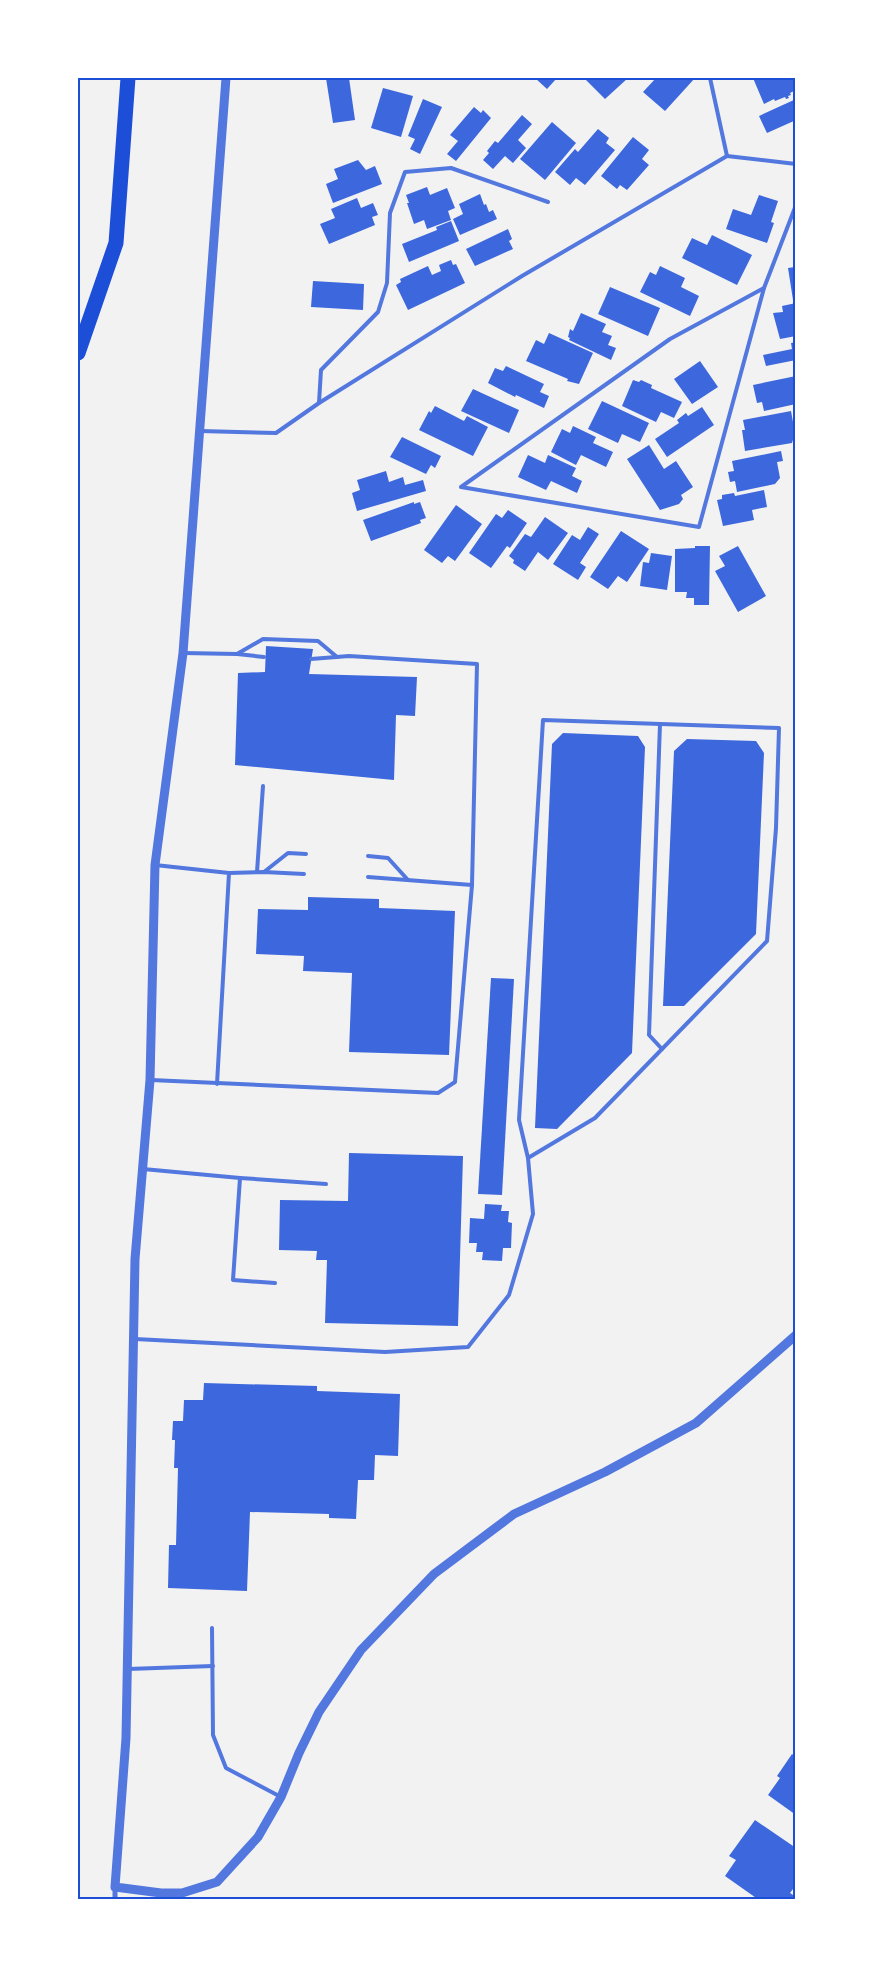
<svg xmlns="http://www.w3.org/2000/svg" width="873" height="1977" viewBox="0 0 873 1977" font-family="'Titillium Web',sans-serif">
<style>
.building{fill:#3d67dc}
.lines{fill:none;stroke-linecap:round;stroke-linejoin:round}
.service{stroke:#5277de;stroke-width:4}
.minor{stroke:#5277de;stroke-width:5}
.tertiary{stroke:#5277de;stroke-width:9}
.motorway{stroke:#1d4ed8;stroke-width:15}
.neatline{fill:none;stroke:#1d4ed8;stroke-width:2}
</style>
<rect width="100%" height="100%" fill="#f2f2f2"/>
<g class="building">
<path d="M326 78H349L355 120 333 123Z"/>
<path d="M535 78H557L547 89Z"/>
<path d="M589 78H628L605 99 586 80Z"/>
<path d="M656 78H695L665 111 643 92Z"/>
<path d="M753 78H796V90L790 93 791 95 788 96 789 98 786 99 785 97 775 101 774 99 764 104Z"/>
<path d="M383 88 413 96 401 137 371 128Z"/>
<path d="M423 99 442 107 420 154 410 149 415 139 408 136Z"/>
<path d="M796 99V120L767 133 759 116Z"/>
<path d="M474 107 481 113 483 110 491 118 456 161 447 154 458 141 450 135Z"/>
<path d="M522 115 532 124 518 140 526 148 513 163 505 156 493 169 483 160 489 153 487 151 495 141 498 143Z"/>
<path d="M552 122 576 143 545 180 520 159Z"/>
<path d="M598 129 609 138 606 143 615 150 585 185 576 178 570 185 555 172 575 149 578 152Z"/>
<path d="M633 137 649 150 642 159 649 165 627 190 620 185 617 189 601 176Z"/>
<path d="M358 160 366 170 375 166 382 184 333 203 326 184 338 179 334 169Z"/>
<path d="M427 187 430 195 447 188 455 208 448 211 451 220 427 229 424 220 414 224 407 203H409L406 195Z"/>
<path d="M480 194 484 205 486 204 489 212 493 210 497 219 460 235 453 219 463 214 459 204Z"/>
<path d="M759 195 778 201 771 222 774 223 767 243 726 229 733 209 751 215Z"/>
<path d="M357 198 361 208 373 203 378 215 372 217 375 225 329 244 320 224 335 218 331 209Z"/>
<path d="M451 221 459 241 409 262 402 244 437 230 436 227Z"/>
<path d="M508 229 512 239 509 241 513 249 475 266 466 249Z"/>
<path d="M712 235 752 255 737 285 682 258 692 238 707 245Z"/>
<path d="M451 260 453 265 456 264 465 283 408 310 396 285 401 282 400 279 428 266 432 275 441 271 439 265Z"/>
<path d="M660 266 685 278 681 287 699 296 690 316 640 292 650 272 656 275Z"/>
<path d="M795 267 796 300H793L788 268Z"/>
<path d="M313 281 364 284 363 310 311 307Z"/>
<path d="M610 287 660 308 648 336 598 314Z"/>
<path d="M796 303V336L780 339 773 313 783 312 782 306Z"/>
<path d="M581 313 606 324 602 332 612 336 608 345 616 348 611 360 569 340 570 338 568 337 570 329 573 331Z"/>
<path d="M549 333 593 353 579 384 567 381 568 379 526 361 536 340 544 344Z"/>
<path d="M796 342V360L766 366 763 355 792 349 791 343Z"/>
<path d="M700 361 718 387 692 404 674 379Z"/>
<path d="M506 366 544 384 540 392 549 396 544 408 516 395 515 397 488 383 495 368 503 371Z"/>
<path d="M796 376V404L764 411 762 402 757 403 753 385Z"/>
<path d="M633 380 639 382 641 380 652 385 651 388 682 402 674 418 661 412 656 422 622 406Z"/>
<path d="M473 389 519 410 509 433 461 411Z"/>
<path d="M602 401 649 423 640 442 622 434 618 443 588 429Z"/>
<path d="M435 406 464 421 467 416 488 427 473 456 419 430 429 411 431 413Z"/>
<path d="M702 407 714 425 667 457 655 439 679 423 677 420 686 413 688 416Z"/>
<path d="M791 411 795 433 792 443 745 451 742 430H745L743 420Z"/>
<path d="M573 426 596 437 593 443 613 452 606 467 581 455 576 465 551 452 562 429 570 433Z"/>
<path d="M402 437 441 456 435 468 431 465 426 474 390 457Z"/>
<path d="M649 445 664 469 676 461 693 487 681 495 683 499 679 504 660 510 627 459Z"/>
<path d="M781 451 783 461 777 462 780 478 775 484 737 492 735 481 730 482 728 472 734 471 732 461Z"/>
<path d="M528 455 545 463 548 455 576 468 572 476 582 481 577 493 551 481 546 490 518 477Z"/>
<path d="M386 471 389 482 403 477 405 485 423 480 426 491 357 511 352 493 360 490 357 480Z"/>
<path d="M764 490 767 507 752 510 754 520 723 526 717 500 722 499V495L734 493 735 496Z"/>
<path d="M414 502V504L420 502 426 518 420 520 421 523 371 541 363 520Z"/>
<path d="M456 505 482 524 455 561 448 556 442 563 424 550Z"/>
<path d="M508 510 527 523 510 548 507 546 491 568 469 553 496 514 502 518Z"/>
<path d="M545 517 568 533 548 560 538 552 525 571 513 563 514 560 509 556 525 534 531 537Z"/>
<path d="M588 527 599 534 580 563 586 567 578 580 553 564 572 535 580 540Z"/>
<path d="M621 531 649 549 627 582 618 576 608 589 590 577Z"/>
<path d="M695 546H710L709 605H694V598H686L687 592H675V549L695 548Z"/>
<path d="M738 546 766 596 738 612 715 571 725 566 719 556Z"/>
<path d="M651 553 672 556 667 590 640 586 643 562 649 563Z"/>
<path d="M266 646 313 649 309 674 417 677 415 716 396 715 394 780 235 765 238 673 265 672Z"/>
<path d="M563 733 638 736 645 747 632 1053 557 1129 535 1128 552 744Z"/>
<path d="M687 739 756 741 764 753 756 934 684 1006H663L674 751Z"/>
<path d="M308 897 379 899V908L455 911 449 1055 349 1052 352 973 303 971 304 956 256 954 258 909 308 910Z"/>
<path d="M491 978 514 979 502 1195 478 1194Z"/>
<path d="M349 1153 463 1156 458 1326 325 1323 327 1260H316L317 1251 279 1250 280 1200 348 1201Z"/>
<path d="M485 1204 502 1205 501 1211H509L508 1222 512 1223 511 1248H503L502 1261 482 1260 483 1252H476L477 1243H469L470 1218 484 1219Z"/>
<path d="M204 1383 317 1386V1391L400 1394 398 1456 375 1455 374 1480H358L356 1519 329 1518V1514L250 1512 247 1591 168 1588 169 1545H176L178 1468H174L175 1440H172L173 1421H183L184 1400H203Z"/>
<path d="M792 1754 796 1757V1815L768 1795 780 1778 777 1776Z"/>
<path d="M755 1820 796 1848V1885L790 1893 796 1897V1900H759L725 1876 736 1860 729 1856Z"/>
</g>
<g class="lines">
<g class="service">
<path d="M727 156 796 164"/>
<path d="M764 288 699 527 461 487 670 339Z"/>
<path d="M764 288 796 205"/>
<path d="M319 403 321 370 378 312 387 283 390 213 405 172 451 168 548 202"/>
<path d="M200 431 276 433 319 403 522 276 727 156 710 78"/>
<path d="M183 653 237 654 264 657"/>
<path d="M237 654 263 639 318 641 337 657"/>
<path d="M660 724 649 1035 662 1049"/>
<path d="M368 856 388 858 408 880"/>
<path d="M155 865 229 873 217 1084"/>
<path d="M257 872 263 786"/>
<path d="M264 872 288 853 306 854"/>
<path d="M229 873 264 872 304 874"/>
<path d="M368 877 472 885"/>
<path d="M151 1080 438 1093 455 1082 472 885 477 664 349 656 311 659"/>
<path d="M143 1169 240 1178 233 1280 275 1283"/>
<path d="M240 1178 326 1184"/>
<path d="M135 1339 385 1352 468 1347 509 1295 533 1214 528 1158 595 1118 767 941 776 828 779 728 543 720 519 1120 528 1158"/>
<path d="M212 1628 213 1735 226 1768 281 1797"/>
<path d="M128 1669 213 1666"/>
</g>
<path class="minor" d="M115 1887V1900"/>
<path class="tertiary" d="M226 78 183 653 155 865 150 1080 135 1259 126 1738 115 1887 161 1893H182L217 1882 258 1837 281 1797 299 1753 319 1712 361 1650 434 1574 514 1514 605 1472 696 1423 796 1335"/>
<path class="motorway" d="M78 353 116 243 128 78"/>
</g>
<rect width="873" height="1977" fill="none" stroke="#ffffff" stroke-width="158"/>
<rect x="79" y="79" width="715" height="1819" class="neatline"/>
</svg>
